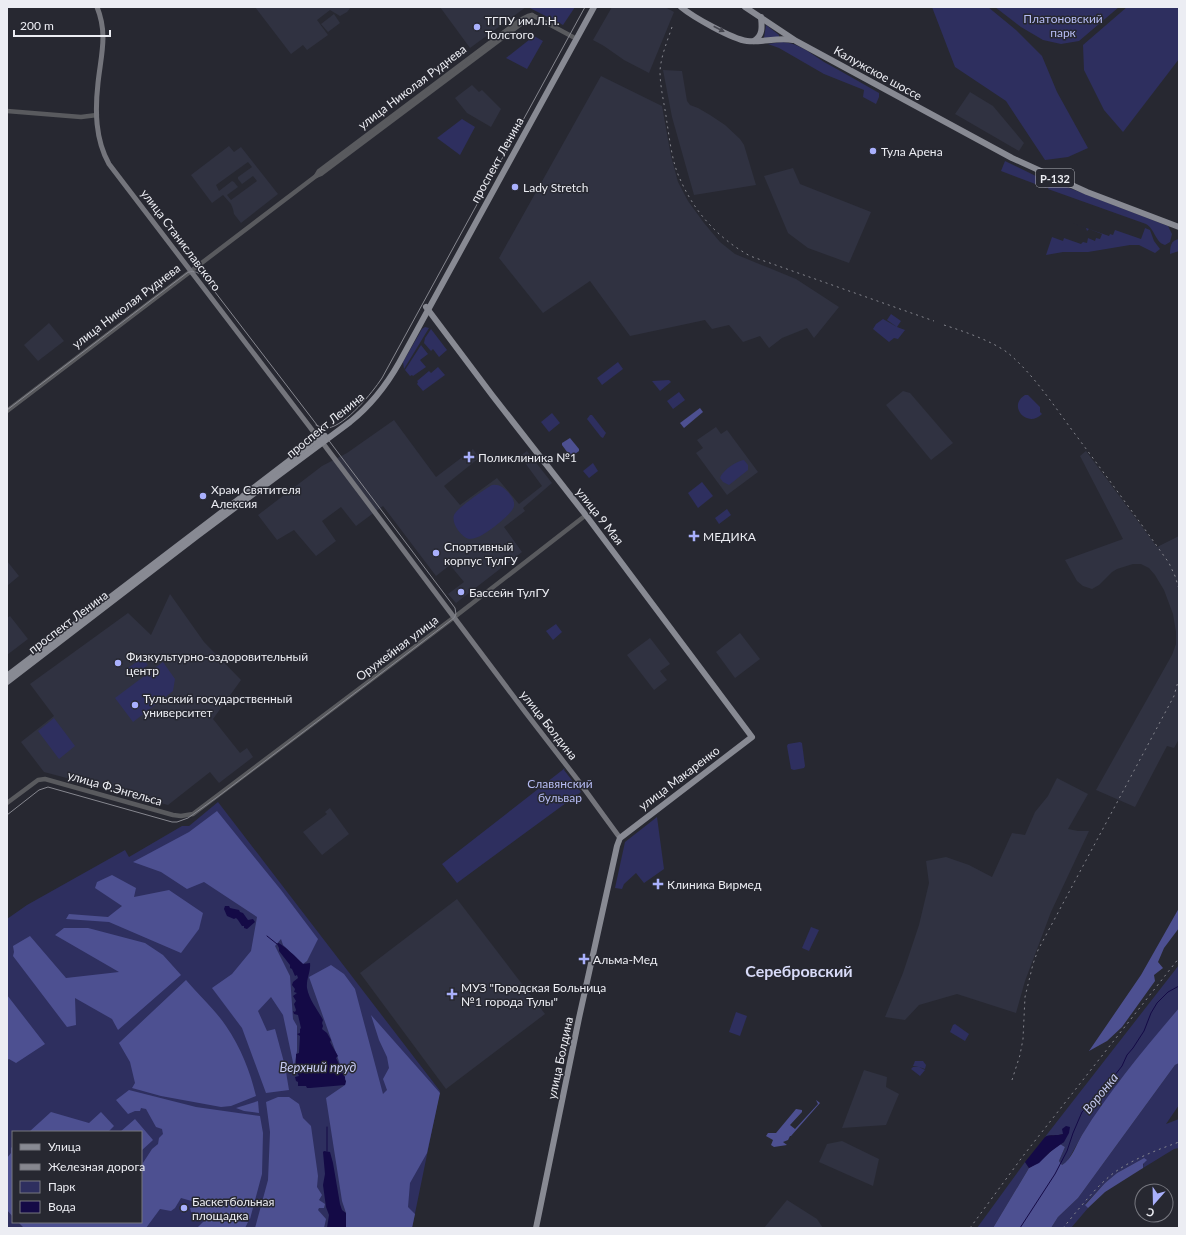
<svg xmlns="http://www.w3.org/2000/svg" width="1186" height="1235" viewBox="0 0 1186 1235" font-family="Lato,sans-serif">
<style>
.built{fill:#303241;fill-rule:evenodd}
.green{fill:#2e2f5f;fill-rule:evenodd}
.forest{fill:#4d5091}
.water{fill:#140a46}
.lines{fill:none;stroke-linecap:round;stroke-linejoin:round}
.stream{stroke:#140a46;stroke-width:1}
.tertiary{stroke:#595a5e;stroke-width:4.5}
.secondary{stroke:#74757c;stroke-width:5}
.primary{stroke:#888a93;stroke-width:6}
.tram{stroke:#86878f;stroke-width:1}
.rail{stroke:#86878f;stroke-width:1;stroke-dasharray:2 4;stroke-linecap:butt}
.oneway{fill:#44454e}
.poi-dot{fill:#a9b0fc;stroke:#272831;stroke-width:1.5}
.labels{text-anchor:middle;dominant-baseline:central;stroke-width:3;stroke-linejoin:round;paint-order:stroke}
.shield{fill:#272831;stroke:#b1b2b9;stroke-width:1}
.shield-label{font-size:11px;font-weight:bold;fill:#ecedf3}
.park-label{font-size:12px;fill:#b6bcf4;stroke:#272831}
.poi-label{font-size:12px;fill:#ecedf3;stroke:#272831;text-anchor:start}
.street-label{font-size:12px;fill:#ecedf3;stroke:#272831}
.water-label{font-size:13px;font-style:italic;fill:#c5c9f0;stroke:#272831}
.district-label{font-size:16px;font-weight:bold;fill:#d8dbf8;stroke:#272831}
</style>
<rect width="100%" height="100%" fill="#272831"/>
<g class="built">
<path d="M255 7H351L347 12 340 16 330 10 317 20 328 35 307 50 303 45 291 54Z"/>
<path d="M440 7H526L470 48Z"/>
<path d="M612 7H665L674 12 649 73 624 60 604 46 593 40Z"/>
<path d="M334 14 340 23 328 32 321 24Z"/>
<path d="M663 70 682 71 687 101 690 105 698 108 710 115 725 125 740 139 744 145 756 185 694 195 672 117Z"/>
<path d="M601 76 662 106 671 156 678 182 688 201 704 223 720 242 735 254 796 279 839 307 814 338 807 328 782 338 769 348 760 336 743 342 729 325 712 329 705 320 630 336 590 281 543 313 499 258Z"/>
<path d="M472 85 479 92 482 90 501 109 491 127 467 113 455 98Z"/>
<path d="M970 92 993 106 1024 143 1019 151 955 114Z"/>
<path d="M229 146 234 152 241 147 278 194 241 223 234 214 233 209 231 204 223 195 212 203 191 175ZM248 162 252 167 238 177V179L242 184 253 176 257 181 231 200 227 195 238 187 234 182 232 181 219 191 216 185Z"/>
<path d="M793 168 800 184 871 212 849 263 808 248 788 233 764 176Z"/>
<path d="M49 323 64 341 38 361 24 345Z"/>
<path d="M903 391 910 393 953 443 931 460 886 405Z"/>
<path d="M394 420 436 477 473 449 479 458 444 486 460 505 497 478 519 504 542 486 520 456 527 451 552 483 523 508 525 511 504 527 522 552 456 603 448 594 464 582 450 565 436 576 383 506 356 526 341 507 322 521 336 541 316 556 294 530 277 540 258 515 322 466 347 453Z"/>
<path d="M716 427 721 434 727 430 758 472 727 495 696 453 703 448 697 440Z"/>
<path d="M1086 451 1157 547 1179 536V739L1174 748 1167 746 1135 807 1096 790 1172 655 1176 644V632L1173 614 1164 590 1155 575 1149 568 1141 564H1133L1117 569 1112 572 1099 585 1092 589 1083 586 1077 581 1065 560 1123 539 1080 456Z"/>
<path d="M7 561 19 576 7 586Z"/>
<path d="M170 594 204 642 241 680 213 719 240 753 247 748 253 757 219 783 210 772 168 805 44 772 21 742 54 716 30 684 128 613 151 635Z"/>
<path d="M10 616 28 639 7 655V618Z"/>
<path d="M740 633 760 659 735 678 716 652Z"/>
<path d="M650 638 670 664 660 671 667 680 654 690 627 655Z"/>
<path d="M1057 778 1088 794 1068 829 1078 831H1089L1051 912 1025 981 1016 1013 957 994 919 1005 905 1020 885 1017 903 973 919 925 929 883 926 861 946 857 969 865 992 877 1012 833 1025 835 1035 812 1048 796Z"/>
<path d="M330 808 349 834 322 855 303 832 327 814 325 812Z"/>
<path d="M457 899 545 1014 446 1089 360 973Z"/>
<path d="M864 1070 887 1077 886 1087 899 1094 886 1125 842 1128Z"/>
<path d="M842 1141 879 1159 873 1186 819 1162 827 1144Z"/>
<path d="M787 1200 817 1219 823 1228H764Z"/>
</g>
<g class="green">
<path d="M528 7H575L563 25Z"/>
<path d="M932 7H988L1016 30 1042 56 1057 92 1088 148 1068 157 1045 160 1006 101 955 67Z"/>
<path d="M995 7H1119L1079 41 1061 44 1043 40 1021 27Z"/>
<path d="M1127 7H1179V59L1123 132 1104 110 1084 70 1083 45Z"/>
<path d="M766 25 779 35V37L764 38Z"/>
<path d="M534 36 543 41 527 69 506 58Z"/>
<path d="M782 42C799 43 810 53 824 62 843 72 861 83 879 93V97L876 104 863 97 864 90 824 74 779 48 768 44Z"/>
<path d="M462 119 475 127 460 155 437 138Z"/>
<path d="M1005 161 1046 181 1048 183 1046 188 1001 171Z"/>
<path d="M1051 181 1168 226 1172 234 1170 242 1165 245C1155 242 1155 229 1146 224L1048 189Z"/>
<path d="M1072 223 1109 236 1110 234 1113 235 1115 230 1141 239 1144 231 1127 224 1144 231 1145 228 1150 230 1154 241 1160 249 1155 253 1139 245H1130L1088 252H1063L1046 255 1052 237 1063 241 1064 238 1081 244 1083 242 1087 243 1088 238 1095 241 1096 238 1100 239 1102 234 1089 229 1087 231 1086 228Z"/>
<path d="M1179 239V251L1170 254C1170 247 1171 240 1179 239Z"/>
<path d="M891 314 901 321 897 327 905 330 898 339 894 338 889 342 873 329 876 324 883 319 897 327 887 320Z"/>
<path d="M425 327 429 328 404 369 403 362 422 329Z"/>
<path d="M431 329 447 350 439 357 433 349 431 351 424 343 425 338Z"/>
<path d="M421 345 428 354 420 360 426 367 413 376 412 375 410 376 405 370Z"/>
<path d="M618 362 623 369 602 385 597 378Z"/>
<path d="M438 367 445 375 423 391 417 384 418 382 417 381 429 371 431 373Z"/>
<path d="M669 380 671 382 660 391 652 381Z"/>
<path d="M679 392 685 400 673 409 667 401Z"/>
<path d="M1025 395H1028L1040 407V412L1042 414C1027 429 1007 406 1025 395Z"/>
<path d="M552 413 560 423 549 432 541 422Z"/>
<path d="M590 415H592L606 433 603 438 601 437 587 419Z"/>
<path d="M744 460 748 465V470L729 485 723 482 720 478C722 471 736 461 744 460Z"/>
<path d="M593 463 598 471 589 478 583 471Z"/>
<path d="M702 482 713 496 698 508 688 493Z"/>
<path d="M492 485C499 484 503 487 508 492 511 496 515 500 514 506 513 514 486 534 478 537 475 538 472 539 469 539 461 537 451 523 454 515 456 509 486 488 492 485Z"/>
<path d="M727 509 731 515 719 524 715 518Z"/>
<path d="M556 624 562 632 553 640 546 631Z"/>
<path d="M142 658 148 665 134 676 128 668Z"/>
<path d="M163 662 175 679 173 691 133 722 115 698Z"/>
<path d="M54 718 75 746 59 759 38 731Z"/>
<path d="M800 742 802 743 805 766 804 768 794 770 791 769 787 746 788 744Z"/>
<path d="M565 768 564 770 581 792 457 883 442 864Z"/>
<path d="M218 802 440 1091 412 1228H7V919L27 905 125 850 129 857 182 826H189ZM13 1132H141V1222H13Z"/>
<path d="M657 817 664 869 644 883 636 873 624 884 622 889 615 888 625 842Z"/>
<path d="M811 927 819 930 809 951 802 948Z"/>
<path d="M1179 965V1008L1118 1083 1082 1135 1067 1162 1062 1165 1059 1161 1065 1147 1060 1144 1064 1142 1063 1134C1057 1136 1050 1134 1045 1137Z"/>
<path d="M736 1012 747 1016 740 1036 729 1032Z"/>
<path d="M955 1024 969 1034 965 1041 950 1032 953 1025Z"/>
<path d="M915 1061H923L926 1065 925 1069 919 1067 925 1070 920 1076 911 1069 913 1067H919L913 1066Z"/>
<path d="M1179 1063V1105L1166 1124 1179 1119V1148L1174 1149 1143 1168 1144 1158 1117 1173 1105 1183 1085 1204 1088 1208 1071 1228H1051L1058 1217 1078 1198 1175 1065Z"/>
<path d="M1025 1162 1029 1168 993 1228H977Z"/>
</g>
<g class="forest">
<path d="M700 408 703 412 684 428 680 423Z"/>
<path d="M570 438 579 449V451L572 456H570L562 445V443Z"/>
<path d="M217 811 281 890 318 939 307 961 303 964 283 945 281 939 275 946 290 976 293 1019 297 1026V1051L294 1067 283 1015 271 997 258 1011 267 1031 275 1029 285 1066 289 1090 266 1093 242 1028 212 988 232 974 251 951 257 917 204 882 187 889 161 872 133 862 189 832Z"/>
<path d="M112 875 136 888 134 897 169 890 203 913 199 929 181 953 109 922 66 919 69 914 108 917 122 906 95 888 97 882Z"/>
<path d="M1179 908V928L1164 948 1158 962 1163 968 1154 975 1155 981 1122 1027 1107 1041 1089 1051 1141 975Z"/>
<path d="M64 928H88L145 943 163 955 181 975 118 1030 112 1019 75 998 76 1025 67 1027 13 956 14 952 13 946 30 936 66 978 119 972 55 935Z"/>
<path d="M331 965 344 974 355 989 383 1094 387 1090 383 1079 389 1068 387 1057 379 1040 371 1015 440 1093 427 1153 410 1183 408 1207 415 1214 412 1228H346V1213L342 1201 326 1098 345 1085 346 1081 309 977Z"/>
<path d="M186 980C199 995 216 1011 226 1026 241 1048 250 1071 256 1096L231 1106 221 1107 161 1096 132 1088 135 1083 130 1062 119 1043Z"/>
<path d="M7 995 45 1044 16 1063 9 1059 7 1060Z"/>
<path d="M1179 1008V1063L1175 1065 1078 1198 1058 1217 1051 1228H993L1029 1168C1041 1162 1049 1152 1060 1144L1065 1147 1059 1161 1062 1165C1072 1159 1076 1145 1082 1135 1110 1090 1145 1048 1179 1008Z"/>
<path d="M129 1090 196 1107 260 1116 263 1133 262 1174 250 1219 243 1217 214 1220 248 1222 245 1228H197L205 1220 195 1216V1212H191L190 1208 194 1207 195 1202 181 1198 175 1208 171 1211 160 1209 146 1228H24L18 1222H141V1166L152 1149 158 1144 159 1138 163 1134 162 1129 156 1127 146 1109 141 1108 140 1111H135L128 1114 116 1100Z"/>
<path d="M278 1097H289L299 1104 303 1118 311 1126 318 1176 317 1187 322 1195 319 1200 325 1204 324 1208H319L318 1210 326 1219 324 1228H255L268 1180 270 1132 266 1102Z"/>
<path d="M816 1100 820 1103 791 1136H790L788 1140 783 1142 787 1145 774 1147 771 1145 773 1140 766 1136 768 1133H776L796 1109 802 1110V1112L790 1125 795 1129 818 1104Z"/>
<path d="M258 1101 259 1113 244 1111 236 1108Z"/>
<path d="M51 1112 89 1123 101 1112 114 1126 108 1132H29Z"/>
<path d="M135 1119 153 1140 141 1151V1132H120Z"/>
<path d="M13 1146V1217L7 1210V1158L11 1153V1148Z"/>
<path d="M1144 1158 1147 1160 1143 1164V1168L1105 1192 1088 1208 1085 1205 1105 1183 1117 1173Z"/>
</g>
<g class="water">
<path d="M225 906H229L230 908 239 910 240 912 243 913 248 920 253 919 255 922 247 929 244 928V926H242L238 920 236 918 234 919 227 916 224 909Z"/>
<path d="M278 943C283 944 299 960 303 964L310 963C311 971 306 979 307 988 309 1000 318 1010 323 1020L322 1023 323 1026 322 1029 327 1033 331 1040 330 1042 338 1056 336 1058 342 1070 341 1071 345 1077V1080L346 1081 345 1085 310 1088H307L306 1086H298V1082L296 1081 295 1077 299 1076 297 1072 298 1069 296 1067V1054L299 1053 300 1036 297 1034 300 1033V1029L301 1028 298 1015 294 1014 293 1011 295 1012 296 1010 294 1004 296 1001 293 996 297 993 294 992 295 989 292 985 293 982 298 978 297 975 295 976 292 969 290 968V965L279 951V948L277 944Z"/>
<path d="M1066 1126 1070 1127 1069 1133 1064 1142 1050 1152 1039 1163 1029 1168 1025 1162 1045 1137C1050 1134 1057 1136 1063 1134L1062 1129Z"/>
<path d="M324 1151 330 1152 333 1163 340 1204 342 1210 346 1213V1228H327L329 1215 326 1207 323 1185 325 1174 323 1152Z"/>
</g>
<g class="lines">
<g class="stream">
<path d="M267 936 277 944"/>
<path d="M327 1151V1127"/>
<path d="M1020 1228 1055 1174 1067 1151 1073 1133 1082 1112 1104 1089 1122 1066 1127 1055 1133 1048 1144 1031 1151 1013 1157 1003 1168 992 1179 986"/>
</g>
<g class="tertiary">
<path d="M7 111 81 117 97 115"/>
<path d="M316 176 321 174 525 21 531 18 532 15"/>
<path d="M7 411 316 176 319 171 520 20 528 16 532 15 573 37"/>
<path d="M7 803 38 780 45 779 173 815 181 816 193 814 461 612 586 515"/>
</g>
<g class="secondary">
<path d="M97 7C108 34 101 55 98 83 95 110 95 139 109 164L319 439"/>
<path d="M322 442 526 713 577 779 620 838"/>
</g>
<g class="primary">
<path d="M681 7C693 17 732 39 747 41 762 43 777 37 793 40"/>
<path d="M745 7 796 41 1012 158 1087 192 1179 227"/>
<path d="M754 41C763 35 762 27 761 17"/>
<path d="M426 307 492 395 588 518 752 737 620 838 617 846 579 1018 536 1228"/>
<path d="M7 676 311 444 325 436"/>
<path d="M7 682 197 536 350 422C370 406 386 386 399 363L594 7"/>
</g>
<g class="tram">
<path d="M7 410 187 273C192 270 197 272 202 275L330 442 455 608 456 614 454 618 216 798 188 818 177 822H172L48 787 39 790 7 815"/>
<path d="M316 425C320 427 324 428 328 428 346 425 372 393 382 378L585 7"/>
</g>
<g class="rail">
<path d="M672 27C667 42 661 56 660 71 660 88 665 106 667 123 670 141 672 162 680 179 695 213 718 238 750 256L934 321"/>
<path d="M944 325C963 331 992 341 1008 353 1033 374 1052 403 1072 430 1105 474 1137 518 1169 563L1175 576 1179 589"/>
<path d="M1012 1080 1020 1055 1023 1039 1025 997 1033 964 1038 950 1174 696 1179 678"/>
<path d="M970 1228 1023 1156 1179 958"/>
<path d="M1063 1228C1078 1210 1097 1185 1115 1172 1135 1158 1157 1150 1179 1142"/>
</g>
</g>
<defs><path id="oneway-solid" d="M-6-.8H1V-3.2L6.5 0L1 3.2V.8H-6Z"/></defs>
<use class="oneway" href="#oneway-solid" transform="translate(719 29) rotate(27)"/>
<g class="poi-dot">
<circle cx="477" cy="27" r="4"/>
<circle cx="873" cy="151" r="4"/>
<circle cx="515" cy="187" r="4"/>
<path d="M467 451h4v4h4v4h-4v4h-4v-4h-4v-4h4z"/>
<circle cx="203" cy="496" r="4"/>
<path d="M692 530h4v4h4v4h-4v4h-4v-4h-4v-4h4z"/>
<circle cx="436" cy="553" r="4"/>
<circle cx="461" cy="592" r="4"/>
<circle cx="118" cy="663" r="4"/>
<circle cx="135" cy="705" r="4"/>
<path d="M656 878h4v4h4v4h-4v4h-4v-4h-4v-4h4z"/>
<path d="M582 953h4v4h4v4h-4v4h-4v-4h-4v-4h4z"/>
<path d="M450 988h4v4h4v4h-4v4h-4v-4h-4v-4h4z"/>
<circle cx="184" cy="1208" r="4"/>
</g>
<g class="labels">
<rect class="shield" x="1036" y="169" width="38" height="18" rx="3"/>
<g class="shield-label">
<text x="1055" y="178">Р-132</text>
</g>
<g class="park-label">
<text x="1063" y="18">Платоновский<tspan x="1063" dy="14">парк</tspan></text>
<text x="560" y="783">Славянский<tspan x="560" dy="14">бульвар</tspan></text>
</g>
<g class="poi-label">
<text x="485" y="20">ТГПУ им.Л.Н.<tspan x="485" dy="14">Толстого</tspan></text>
<text x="881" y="151">Тула Арена</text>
<text x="523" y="187">Lady Stretch</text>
<text x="478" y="457">Поликлиника №1</text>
<text x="211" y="489">Храм Святителя<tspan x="211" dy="14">Алексия</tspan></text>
<text x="703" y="536">МЕДИКА</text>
<text x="444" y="546">Спортивный<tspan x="444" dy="14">корпус ТулГУ</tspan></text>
<text x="469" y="592">Бассейн ТулГУ</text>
<text x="126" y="656">Физкультурно-оздоровительный<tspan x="126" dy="14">центр</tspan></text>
<text x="143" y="698">Тульский государственный<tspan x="143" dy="14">университет</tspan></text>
<text x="667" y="884">Клиника Вирмед</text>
<text x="593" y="959">Альма-Мед</text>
<text x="461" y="987">МУЗ "Городская Больница<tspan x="461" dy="14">№1 города Тулы"</tspan></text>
<text x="192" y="1201">Баскетбольная<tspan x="192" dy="14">площадка</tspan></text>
</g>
<g class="street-label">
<text transform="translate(878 73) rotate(29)">Калужское шоссе</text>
<text transform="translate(412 87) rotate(-37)">улица Николая Руднева</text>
<text transform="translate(497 160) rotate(-61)">проспект Ленина</text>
<text transform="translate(181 240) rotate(53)">улица Станиславского</text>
<text transform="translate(126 306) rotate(-37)">улица Николая Руднева</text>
<text transform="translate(325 425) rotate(-39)">проспект Ленина</text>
<text transform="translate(600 516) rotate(52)">улица 9 Мая</text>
<text transform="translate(68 622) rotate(-37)">проспект Ленина</text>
<text transform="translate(397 648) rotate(-37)">Оружейная улица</text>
<text transform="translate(549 725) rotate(52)">улица Болдина</text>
<text transform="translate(679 778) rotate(-37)">улица Макаренко</text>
<text transform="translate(115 788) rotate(16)">улица Ф.Энгельса</text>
<text transform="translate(560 1058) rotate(-78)">улица Болдина</text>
</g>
<g class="water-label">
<text x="318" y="1067">Верхний пруд</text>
<text transform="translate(1100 1093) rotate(-51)">Воронка</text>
</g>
<g class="district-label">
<text x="799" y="970">Серебровский</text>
</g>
</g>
<rect width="1186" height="1235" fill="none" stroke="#ecedf3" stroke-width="16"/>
<rect x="12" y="1131" width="130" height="92" fill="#272831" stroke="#76777f"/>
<rect x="20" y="1144" width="20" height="6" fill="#888a93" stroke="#76777f"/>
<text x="48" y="1151" font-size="12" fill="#ecedf3">Улица</text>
<rect x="20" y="1164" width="20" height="6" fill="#86878f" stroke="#76777f"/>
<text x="48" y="1171" font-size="12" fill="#ecedf3">Железная дорога</text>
<rect x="20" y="1181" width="20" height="12" fill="#2e2f5f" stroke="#76777f"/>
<text x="48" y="1191" font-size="12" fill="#ecedf3">Парк</text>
<rect x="20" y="1201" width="20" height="12" fill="#140a46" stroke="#76777f"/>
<text x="48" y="1211" font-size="12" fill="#ecedf3">Вода</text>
<g transform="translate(1154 1203) rotate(200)"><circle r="19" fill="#272831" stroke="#76777f"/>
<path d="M0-3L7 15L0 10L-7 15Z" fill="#a9b0fc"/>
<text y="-6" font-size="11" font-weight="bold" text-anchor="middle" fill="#ecedf3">С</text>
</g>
<path d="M14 30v6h96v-6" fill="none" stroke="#ecedf3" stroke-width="2"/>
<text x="20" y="30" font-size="12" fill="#ecedf3" stroke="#272831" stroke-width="3" paint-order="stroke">200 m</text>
</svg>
